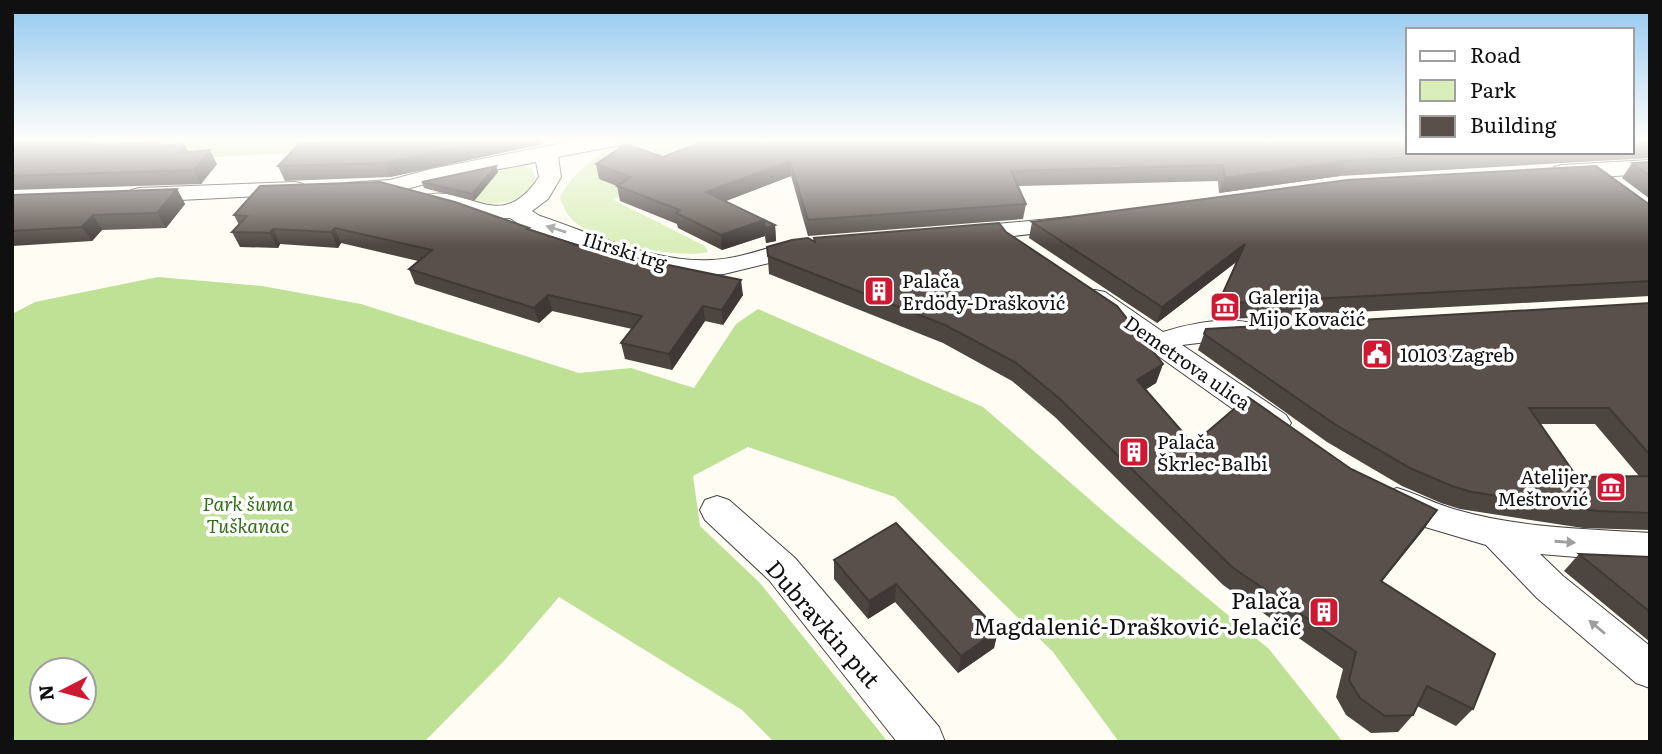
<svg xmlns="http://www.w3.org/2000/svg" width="1662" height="754" viewBox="0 0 1662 754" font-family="Literata,serif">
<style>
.green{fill:#d9eeb8}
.forest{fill:#bee196;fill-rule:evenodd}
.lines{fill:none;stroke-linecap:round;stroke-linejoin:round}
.minor-casing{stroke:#434343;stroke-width:2}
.minor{fill:#fff;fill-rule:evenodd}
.wall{fill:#4d4540;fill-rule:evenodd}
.shaded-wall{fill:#3f3834}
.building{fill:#5a504b;stroke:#3f3834;stroke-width:2}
.oneway{fill:#9f9f9f}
.labels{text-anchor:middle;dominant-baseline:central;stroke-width:7;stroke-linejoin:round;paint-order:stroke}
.street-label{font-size:19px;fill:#101010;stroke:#fff}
.poi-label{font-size:19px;fill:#101010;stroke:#fff;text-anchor:start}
.park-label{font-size:19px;font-style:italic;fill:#337019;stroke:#fff}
.near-poi-label{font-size:23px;fill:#101010;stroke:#fff;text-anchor:end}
.near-street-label{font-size:23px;fill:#101010;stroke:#fff}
</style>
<rect width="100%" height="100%" fill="#fffcf3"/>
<g class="green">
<path d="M634 140H754L650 175 614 200 705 246 708 252C679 260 588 241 570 217 565 212 563 204 560 198 573 170 604 148 634 140Z"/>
<path d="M519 164 532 169 536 180 522 200 491 204 432 192 438 183Z"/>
</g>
<g class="forest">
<path d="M12 140H426L354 149 214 157Z"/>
<path d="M158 277 262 286 361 304 579 373 631 368 694 388 736 324 758 309 983 407 1117 523 1269 649 1343 742H1119L1053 652 895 497 748 447 693 476 700 526 760 583 888 742H774L742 710 559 597 503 662 424 742H12V314L35 302ZM42 670H84V712H42Z"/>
</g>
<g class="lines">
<g class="minor-casing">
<g id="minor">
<path d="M578 140H623L620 145 558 157 561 177 548 199 532 211 540 216C594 234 653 263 711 260 743 259 774 244 806 239L815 242 819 247 815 252 724 274 692 276 637 265 522 226 510 218 485 219 427 205 423 200 427 195C469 184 500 236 539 177L536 162C502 169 467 174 433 182 405 189 376 200 347 193L343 188 347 183 390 180 431 169Z"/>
<path d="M1650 160V174L1562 179 1554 177 1551 172 1554 167 1562 165Z"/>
<path d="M295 182 303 184 307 189 303 194 139 202 131 200 127 195 131 190 139 188Z"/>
<path d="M1071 217 1080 219 1083 224 1080 229 964 241 955 239 952 234 955 229 964 227Z"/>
<path d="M1095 290 1105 292 1163 332C1191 323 1227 316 1256 324L1260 330 1256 336 1182 345 1286 415 1291 423 1286 431 1275 434 1264 431 1085 304 1081 298 1085 292Z"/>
<path d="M1397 488C1418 494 1437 505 1457 510 1520 528 1586 529 1650 533V563L1540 554 1563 576 1650 646V688L1636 683 1537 598 1486 545 1415 524 1385 510 1380 501 1385 492Z"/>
<path d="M717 496 729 500 795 558 939 727 945 742H897L769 580 705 520 700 510 705 500Z"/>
</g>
</g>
<use href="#minor" class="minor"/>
</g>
<g class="wall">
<path d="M12 140 93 145 160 142 162 145 184 144 188 152 217 164 201 184 12 190Z"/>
<path d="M328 140H542L543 144 390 177 285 181 278 166 327 142Z"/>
<path d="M1632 140H1650V158L1340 176 1219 193 1218 181 1018 186 1026 204 1023 219 808 236 791 176 725 201 775 225 776 241 766 243 765 236 722 250 678 228 677 224 620 201 617 186 599 179 596 164 663 157 1408 152H1632Z"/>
<path d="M1650 162V199L1622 178 1632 163Z"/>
<path d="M496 166 498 172 474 201 424 188 422 182Z"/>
<path d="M177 189 185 204 166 228 102 230 92 241 12 246V195Z"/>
<path d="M1650 205V296L1212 320 1218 304 1237 261 1157 323 1029 238 1032 222Z"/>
<path d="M234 215 530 230 743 295 723 325 705 321 672 370 625 359 621 343 632 329 552 311 539 323 415 284 409 269 418 261 341 243 338 248 280 244 278 248 240 247 232 232 239 225Z"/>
<path d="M1006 232 1163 364 1156 383 1146 389 1193 444 1351 469 1437 510 1424 529 1382 581 1473 709 1456 726 1417 706 1413 715 1398 732 1371 733 1346 715 1336 697 1343 669 1223 585 1056 418 1012 381 943 343 769 274 767 247 814 241V238Z"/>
<path d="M1650 303V530L1583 528 1460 509 1441 503 1402 486 1327 442 1198 350 1206 329ZM1541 424H1595L1639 476 1577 477Z"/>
<path d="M896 523 998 630 994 648 958 673 895 602 868 619 834 579V560Z"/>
<path d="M1579 554 1650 557V642L1564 571Z"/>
</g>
<g class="shaded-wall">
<path d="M80 140H90L95 149 75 145Z"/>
<path d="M490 140H542L543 144 390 177 384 163Z"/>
<path d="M184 144 192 159 177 153Z"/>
<path d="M210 150 217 164 201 184 194 170Z"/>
<path d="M790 161 791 176 708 208 706 192Z"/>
<path d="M1346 161 1340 176 1219 193 1225 178Z"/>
<path d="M496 166 498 172 474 201 472 194Z"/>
<path d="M177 189 185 204 166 228 157 213Z"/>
<path d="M93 215 102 230 92 241 82 227Z"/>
<path d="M764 220 765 236 722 250 721 235Z"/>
<path d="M775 225 776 241 766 243 765 228Z"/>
<path d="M335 228 341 243 338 248 331 232Z"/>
<path d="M273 229 280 244 278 248 270 233Z"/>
<path d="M1245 244 1239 260 1157 323 1162 307Z"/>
<path d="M741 280 743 295 723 325 722 310Z"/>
<path d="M548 295 552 311 539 323 534 308Z"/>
<path d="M703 306 705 321 672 370 669 354Z"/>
<path d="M1163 364 1156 383 1132 398 1137 380Z"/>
<path d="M1437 510 1424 529 1368 599 1381 581Z"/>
<path d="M896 584 895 602 868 619 869 601Z"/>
<path d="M998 630 994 648 958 673 961 656Z"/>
</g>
<g class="building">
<path d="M12 140H80L75 145 160 142 157 146 184 144 177 153 210 150 194 170 12 176Z"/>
<path d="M328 140H490L384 163 278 166 299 144 327 142Z"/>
<path d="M707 140H1408V152H1503L1346 161 1225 178 1223 165 1011 171 1026 204 808 220 790 161 706 192 775 225 765 228 764 220 721 235 676 213 680 210 617 186 631 177 596 164 626 144 663 157Z"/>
<path d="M1632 140H1650V144L1632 145Z"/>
<path d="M1650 162V176L1632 163Z"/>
<path d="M496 166 472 194 422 182Z"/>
<path d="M1596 166 1650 205V281L1218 304 1245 244 1162 307 1032 222 1347 180Z"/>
<path d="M380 182 455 202 529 228 527 229 618 258 620 255 741 280 722 310 703 306 669 354 621 343 642 316 548 295 534 308 409 269 432 250 335 228 331 232 273 229 270 233 232 232 247 216 234 215 260 186Z"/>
<path d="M177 189 157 213 93 215 82 227 12 231V195Z"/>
<path d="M999 223 1006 232 1117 306 1163 364 1137 380 1193 444 1248 397 1351 469 1437 510 1381 581 1495 654 1473 709 1427 686 1413 715 1385 716 1360 698 1349 680 1356 652 1232 567 1060 399 1015 362 945 325 768 256 767 247 792 240 808 238 815 242 814 238Z"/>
<path d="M1650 303V455L1609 408H1529L1577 477 1650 476V513L1598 511 1472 492 1452 486 1412 469 1336 425 1204 334 1206 329Z"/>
<path d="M896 523 998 630 961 656 896 584 869 601 834 560Z"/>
<path d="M1579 554 1650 557V612Z"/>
</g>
<defs><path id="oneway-solid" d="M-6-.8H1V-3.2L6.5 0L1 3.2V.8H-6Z" transform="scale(1.75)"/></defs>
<g class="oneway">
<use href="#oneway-solid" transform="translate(556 229) rotate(-163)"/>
<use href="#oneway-solid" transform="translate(1565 542) rotate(4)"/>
<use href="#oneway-solid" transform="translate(1597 627) rotate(-140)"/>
</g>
<linearGradient id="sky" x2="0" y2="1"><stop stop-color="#92c8f0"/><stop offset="0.57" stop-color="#fffefa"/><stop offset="1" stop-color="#fffefa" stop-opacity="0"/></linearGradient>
<rect width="1662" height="246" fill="url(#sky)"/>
<defs>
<g id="building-square" transform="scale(1.575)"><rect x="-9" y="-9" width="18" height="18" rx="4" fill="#cf1932" stroke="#fff"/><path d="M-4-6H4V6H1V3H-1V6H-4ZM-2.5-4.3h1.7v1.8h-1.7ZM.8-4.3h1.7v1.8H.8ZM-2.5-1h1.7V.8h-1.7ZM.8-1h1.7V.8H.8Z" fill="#fff"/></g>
<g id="museum-square" transform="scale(1.575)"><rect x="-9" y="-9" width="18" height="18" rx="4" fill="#cf1932" stroke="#fff"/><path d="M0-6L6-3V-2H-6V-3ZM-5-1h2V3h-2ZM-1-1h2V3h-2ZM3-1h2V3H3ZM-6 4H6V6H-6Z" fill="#fff"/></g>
<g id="civic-square" transform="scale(1.575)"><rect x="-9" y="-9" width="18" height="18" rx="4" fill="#cf1932" stroke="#fff"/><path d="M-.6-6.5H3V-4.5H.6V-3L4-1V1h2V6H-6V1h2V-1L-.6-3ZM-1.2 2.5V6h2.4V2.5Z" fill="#fff"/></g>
</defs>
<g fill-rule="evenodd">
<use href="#building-square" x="879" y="291"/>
<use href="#museum-square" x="1225" y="307"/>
<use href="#civic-square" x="1377" y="354"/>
<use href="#building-square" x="1134" y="452"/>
<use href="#museum-square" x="1611" y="487"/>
<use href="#building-square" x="1324" y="612"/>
</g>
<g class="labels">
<g class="street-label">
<text transform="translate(625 250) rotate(17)">Ilirski trg</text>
<text transform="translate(1188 362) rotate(35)">Demetrova ulica</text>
</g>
<g class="poi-label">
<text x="902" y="280">Palača<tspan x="902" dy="22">Erdödy-Drašković</tspan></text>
<text x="1248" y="296">Galerija<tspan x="1248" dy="22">Mijo Kovačić</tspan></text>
<text x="1400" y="354">10103 Zagreb</text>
<text x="1157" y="441">Palača<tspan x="1157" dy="22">Škrlec-Balbi</tspan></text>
<text x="1588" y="476" text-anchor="end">Atelijer<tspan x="1588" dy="22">Meštrović</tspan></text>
</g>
<g class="park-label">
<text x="248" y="503">Park šuma<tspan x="248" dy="22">Tuškanac</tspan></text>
</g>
<g class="near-poi-label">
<text x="1301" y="599">Palača<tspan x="1301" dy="26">Magdalenić-Drašković-Jelačić</tspan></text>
</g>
<g class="near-street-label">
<text transform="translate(824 623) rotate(49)">Dubravkin put</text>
</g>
</g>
<rect width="1662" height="754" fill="none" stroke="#101010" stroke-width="28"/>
<rect x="1406" y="28" width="228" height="126" fill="#ffffff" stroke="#9f9f9f" stroke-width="2"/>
<rect x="1420" y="51" width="35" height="10" fill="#ffffff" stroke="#9f9f9f" stroke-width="2"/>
<text x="1470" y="63" font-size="21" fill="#101010">Road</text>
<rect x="1420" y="80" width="35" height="21" fill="#d9eeb8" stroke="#9f9f9f" stroke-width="2"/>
<text x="1470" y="98" font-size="21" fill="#101010">Park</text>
<rect x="1420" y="116" width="35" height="21" fill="#5a504b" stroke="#9f9f9f" stroke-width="2"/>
<text x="1470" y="133" font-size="21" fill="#101010">Building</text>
<g transform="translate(63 691) rotate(264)"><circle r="33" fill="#ffffff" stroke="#9f9f9f" stroke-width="2"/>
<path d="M0-5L12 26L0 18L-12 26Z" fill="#cf1932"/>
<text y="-10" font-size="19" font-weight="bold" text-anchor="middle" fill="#101010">N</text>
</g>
</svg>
